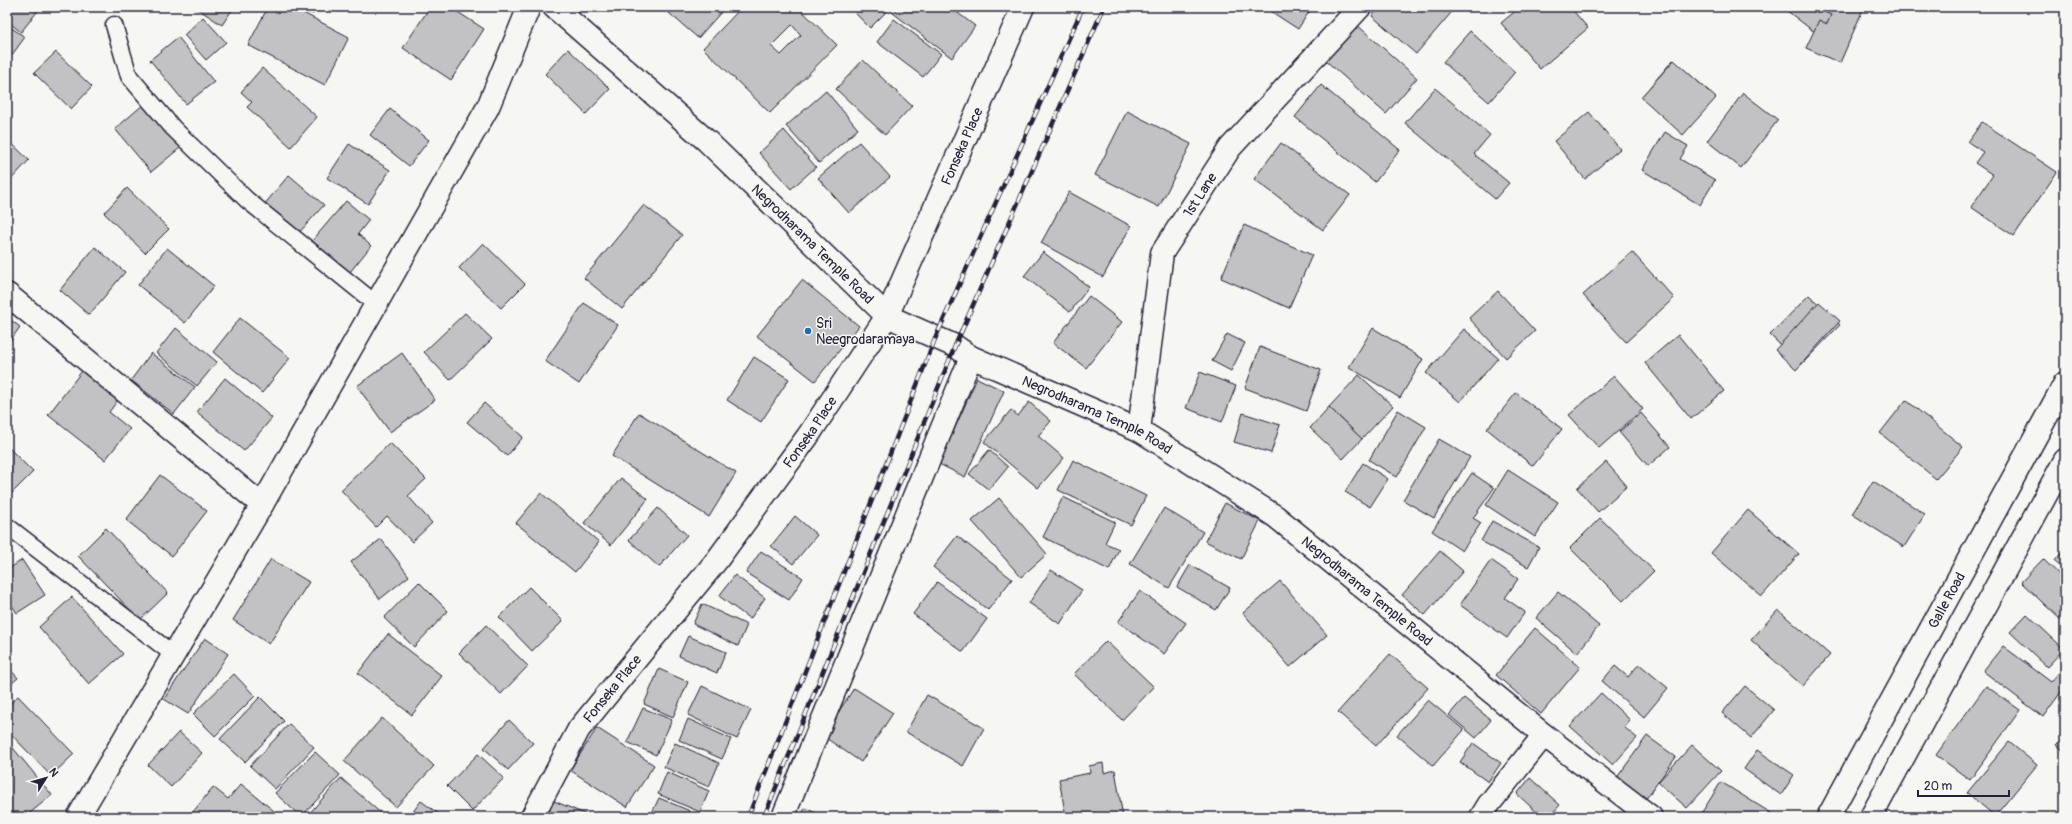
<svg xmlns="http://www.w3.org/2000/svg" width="2072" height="824" viewBox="0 0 2072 824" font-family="Pangolin,sans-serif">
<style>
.building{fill:#c2c2c4;stroke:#22223b;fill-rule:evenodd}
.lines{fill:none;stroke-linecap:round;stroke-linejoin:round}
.service-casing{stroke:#22223b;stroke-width:19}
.minor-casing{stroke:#22223b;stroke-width:25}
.trunk-casing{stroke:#22223b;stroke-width:25}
.service{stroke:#f6f6f2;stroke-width:16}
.minor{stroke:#f6f6f2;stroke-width:22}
.trunk{stroke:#f6f6f2;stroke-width:22}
.rail-casing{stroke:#22223b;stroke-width:4.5}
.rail{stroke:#f6f6f2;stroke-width:3;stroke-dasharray:9;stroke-linecap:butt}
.poi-dot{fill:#1f6fb2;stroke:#f6f6f2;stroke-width:1.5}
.labels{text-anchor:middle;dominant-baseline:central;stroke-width:3;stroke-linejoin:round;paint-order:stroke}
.street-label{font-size:14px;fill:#22223b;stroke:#f6f6f2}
.poi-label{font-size:14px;fill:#22223b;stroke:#f6f6f2;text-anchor:start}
</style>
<rect width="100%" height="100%" fill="#f6f6f2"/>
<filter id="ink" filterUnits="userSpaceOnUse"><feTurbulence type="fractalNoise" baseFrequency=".025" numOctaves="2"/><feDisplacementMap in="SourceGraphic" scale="8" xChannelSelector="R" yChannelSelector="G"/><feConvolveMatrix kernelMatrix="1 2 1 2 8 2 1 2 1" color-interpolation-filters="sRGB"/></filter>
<g filter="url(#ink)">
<g class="building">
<path d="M7 7H41L21 32 7 21Z"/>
<path d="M195 7H234L222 25Z"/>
<path d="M268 7H292L349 37 325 85 248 45Z"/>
<path d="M302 7H317L313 14Z"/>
<path d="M430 7H450L484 29 451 80 403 48Z"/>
<path d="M662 7H720L723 10 698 38Z"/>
<path d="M742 7H798L837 45 770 113 703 48ZM792 25 801 35 781 55 771 46Z"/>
<path d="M849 7H891L870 28Z"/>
<path d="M898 7H950L975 26 952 58 893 13Z"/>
<path d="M1264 7H1312L1298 29Z"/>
<path d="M1379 7H1456L1416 54 1372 16Z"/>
<path d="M1520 7 1524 11 1528 7H1570L1588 28 1540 69 1501 23Z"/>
<path d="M1782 7H1845L1821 37Z"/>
<path d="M1813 7H1864L1840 63 1806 48 1819 20 1827 24 1831 15Z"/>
<path d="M203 17 226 42 206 60 184 35Z"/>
<path d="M894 19 941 54 923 77 877 42Z"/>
<path d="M1356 24 1417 78 1386 114 1325 60Z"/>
<path d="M7 25 25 37 9 59 7 58Z"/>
<path d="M1470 31 1515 72 1489 102 1443 62Z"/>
<path d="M178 37 214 82 186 104 150 60Z"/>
<path d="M568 49 610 89 586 114 545 74Z"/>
<path d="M56 52 92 87 71 109 34 73Z"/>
<path d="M863 60 912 106 885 135 836 89Z"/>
<path d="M1673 60 1710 92 1681 127 1643 95Z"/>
<path d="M1674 60 1716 98 1683 135 1641 97Z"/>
<path d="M262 68 317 117 291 147 247 107 252 102 241 92Z"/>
<path d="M1321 85 1400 150 1375 182 1295 117Z"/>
<path d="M1435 88 1490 135 1474 154 1509 183 1495 199 1405 123Z"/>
<path d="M826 91 858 129 819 163 786 126Z"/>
<path d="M1743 93 1778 120 1741 168 1707 141Z"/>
<path d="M144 104 181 147 151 172 115 129Z"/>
<path d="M390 109 429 140 409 166 370 135Z"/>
<path d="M1127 111 1191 144 1159 207 1095 175Z"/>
<path d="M1589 112 1620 149 1585 179 1554 141Z"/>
<path d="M1982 122 2057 172 2014 236 1971 207 1993 175 1975 163 1983 152 1968 142Z"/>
<path d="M784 130 816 167 791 189 759 153Z"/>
<path d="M1665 132 1688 146 1680 159 1715 180 1700 205 1642 170Z"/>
<path d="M7 139 29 160 7 184Z"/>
<path d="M859 142 890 177 849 213 818 178Z"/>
<path d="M1281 143 1350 195 1323 230 1254 179Z"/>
<path d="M349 144 390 170 368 204 327 178Z"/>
<path d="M289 175 324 205 297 235 263 206Z"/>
<path d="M127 188 169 229 145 253 104 213Z"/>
<path d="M1069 192 1131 226 1103 277 1041 243Z"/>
<path d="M346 201 369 220 358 234 371 246 350 272 312 241Z"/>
<path d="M644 205 682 235 622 309 584 278Z"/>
<path d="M1244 225 1312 255 1289 308 1221 278Z"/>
<path d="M483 243 525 284 501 308 459 268Z"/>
<path d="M95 247 125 272 89 315 60 290Z"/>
<path d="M167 248 214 286 185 323 138 285Z"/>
<path d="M1043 252 1089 287 1070 312 1024 276Z"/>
<path d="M1632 252 1674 298 1626 342 1583 295Z"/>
<path d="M802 280 859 326 815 381 757 336Z"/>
<path d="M1498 291 1535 331 1506 358 1469 318Z"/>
<path d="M1809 295 1840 325 1801 365 1770 335Z"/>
<path d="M1089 296 1122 322 1086 368 1053 343Z"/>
<path d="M1819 302 1840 321 1796 370 1775 350Z"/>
<path d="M584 303 618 325 579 384 545 361Z"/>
<path d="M465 313 492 339 450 380 424 352Z"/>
<path d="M7 317 20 327 7 345Z"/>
<path d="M240 318 290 358 262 393 213 352Z"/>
<path d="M176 328 217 362 197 386 156 353Z"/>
<path d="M1373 328 1423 359 1400 398 1349 367Z"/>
<path d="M1464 329 1498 358 1460 402 1426 373Z"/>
<path d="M1227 334 1245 343 1231 371 1212 361Z"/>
<path d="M1678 335 1724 391 1691 419 1645 363Z"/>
<path d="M1260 347 1321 370 1306 411 1245 388Z"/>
<path d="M151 353 195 387 174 414 131 380Z"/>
<path d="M402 353 435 400 390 432 357 386Z"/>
<path d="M754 357 789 379 761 422 727 400Z"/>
<path d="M85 367 121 396 109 412 130 429 105 460 48 415Z"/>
<path d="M1200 372 1236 386 1222 422 1186 408Z"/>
<path d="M1359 375 1393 406 1362 439 1329 407Z"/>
<path d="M1614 376 1643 409 1599 448 1569 415Z"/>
<path d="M225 378 272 418 244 451 197 412Z"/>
<path d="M977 378 1004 391 965 477 939 464Z"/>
<path d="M1516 393 1562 429 1533 466 1487 429Z"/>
<path d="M1906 400 1963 447 1936 479 1880 433Z"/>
<path d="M1029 402 1051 421 1038 436 1064 458 1038 488 984 442 1011 410 1018 416Z"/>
<path d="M484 403 523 437 507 456 467 422Z"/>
<path d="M1329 407 1362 439 1343 459 1310 428Z"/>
<path d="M1398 410 1426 427 1397 477 1369 460Z"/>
<path d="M639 413 736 473 709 517 612 456Z"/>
<path d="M1243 413 1280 425 1271 453 1234 442Z"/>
<path d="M1641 413 1670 447 1648 466 1619 432Z"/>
<path d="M1439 439 1470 457 1434 518 1403 500Z"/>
<path d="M390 443 426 479 408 496 432 523 412 542 387 516 376 527 341 490Z"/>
<path d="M7 446 33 472 7 498Z"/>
<path d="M989 450 1008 467 989 490 969 474Z"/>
<path d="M1073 460 1146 496 1131 525 1058 490Z"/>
<path d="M1606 462 1627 486 1598 512 1577 488Z"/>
<path d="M1363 463 1388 479 1370 507 1345 492Z"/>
<path d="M1508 470 1558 502 1535 537 1486 505Z"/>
<path d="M1472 473 1494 488 1473 518 1481 523 1462 551 1432 531Z"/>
<path d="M160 475 207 511 172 556 126 520Z"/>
<path d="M621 478 648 499 611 545 584 523Z"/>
<path d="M1873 481 1925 514 1904 547 1852 514Z"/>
<path d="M541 493 599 542 575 572 516 523Z"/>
<path d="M1063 497 1115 522 1105 543 1119 549 1109 570 1043 537Z"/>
<path d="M999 498 1047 554 1021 577 972 521Z"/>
<path d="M1225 503 1260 521 1241 559 1205 541Z"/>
<path d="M658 508 687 535 659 567 629 540Z"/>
<path d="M1164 508 1203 532 1169 588 1130 564Z"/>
<path d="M1748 510 1799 554 1762 596 1711 553Z"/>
<path d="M795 516 817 535 793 564 771 546Z"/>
<path d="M1600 518 1654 571 1623 601 1570 548Z"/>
<path d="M1492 521 1539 547 1528 567 1481 541Z"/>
<path d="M106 528 168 593 140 620 78 556Z"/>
<path d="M957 536 1012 579 988 610 933 567Z"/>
<path d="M381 539 409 576 380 599 351 562Z"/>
<path d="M2065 548V569L2055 561Z"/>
<path d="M761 551 803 578 789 600 746 573Z"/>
<path d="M1440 551 1463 571 1425 615 1402 595Z"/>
<path d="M271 559 309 582 269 644 233 620Z"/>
<path d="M2043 559 2065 580V624L2021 582Z"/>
<path d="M22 560 45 595 17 613 7 598V570Z"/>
<path d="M1491 560 1518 579 1505 598 1525 612 1507 638 1460 605Z"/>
<path d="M1190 565 1230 588 1216 610 1177 587Z"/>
<path d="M1051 570 1082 590 1060 624 1029 603Z"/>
<path d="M735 575 765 598 750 619 719 596Z"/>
<path d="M1280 581 1327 635 1290 667 1243 613Z"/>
<path d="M419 582 448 611 414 647 384 618Z"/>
<path d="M937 582 987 619 963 652 913 614Z"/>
<path d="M529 587 563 621 532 651 499 617Z"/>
<path d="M1140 591 1186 623 1164 654 1118 622Z"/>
<path d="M1558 592 1599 626 1577 653 1536 618Z"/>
<path d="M72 597 123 654 89 684 39 627Z"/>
<path d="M702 604 747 625 738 646 693 624Z"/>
<path d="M1778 610 1830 655 1803 686 1751 640Z"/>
<path d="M2027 614 2064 649 2047 667 2010 632Z"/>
<path d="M486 625 528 666 501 694 459 653Z"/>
<path d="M1535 628 1580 667 1541 714 1496 675Z"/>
<path d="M388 634 442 676 412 715 358 673Z"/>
<path d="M688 636 726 652 717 673 679 656Z"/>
<path d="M205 638 228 654 188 714 164 699Z"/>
<path d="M1106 641 1154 687 1122 720 1074 674Z"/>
<path d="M2003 646 2051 682 2065 665V696L2061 692 2043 717 1983 671Z"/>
<path d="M1390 654 1428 688 1376 746 1338 712Z"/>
<path d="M1639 664 1668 688 1644 717 1602 681 1615 666 1628 677Z"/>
<path d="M7 666 18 678 7 687Z"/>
<path d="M659 669 688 682 673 717 644 704Z"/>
<path d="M234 674 255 696 215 736 193 714Z"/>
<path d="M702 686 751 710 737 739 688 715Z"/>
<path d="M1745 686 1774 710 1751 738 1722 713Z"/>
<path d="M1986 686 2020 710 1970 780 1936 755Z"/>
<path d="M854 688 893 713 861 762 823 736Z"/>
<path d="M1601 693 1630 720 1624 727 1637 738 1613 765 1570 726Z"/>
<path d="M927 695 984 728 963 766 906 732Z"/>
<path d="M18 696 74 754 51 776 7 730V707Z"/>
<path d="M260 697 284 721 245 762 220 739Z"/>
<path d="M1464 698 1491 720 1476 738 1449 715Z"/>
<path d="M1428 700 1464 730 1433 766 1397 735Z"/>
<path d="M643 708 672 720 656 755 627 742Z"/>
<path d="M382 718 434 766 396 807 344 761Z"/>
<path d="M688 719 731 739 722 759 679 740Z"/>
<path d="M509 720 533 743 508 770 484 748Z"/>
<path d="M289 724 314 747 275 789 250 766Z"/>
<path d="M597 728 654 765 627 807 570 770Z"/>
<path d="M179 732 202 753 171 787 148 765Z"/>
<path d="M1647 736 1676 757 1645 800 1616 779Z"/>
<path d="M2065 737V752L2057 745Z"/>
<path d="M2009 742 2037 765 1995 816 1967 793Z"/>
<path d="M675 743 719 763 709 787 664 767Z"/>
<path d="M1473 743 1501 763 1488 782 1460 762Z"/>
<path d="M1692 745 1721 771 1687 808 1658 782Z"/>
<path d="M13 748 52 795 25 817H16L13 812 7 817V753Z"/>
<path d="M1757 750 1794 775 1781 795 1744 769Z"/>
<path d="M315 752 340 775 301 817 275 793Z"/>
<path d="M478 754 504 778 472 811 447 786Z"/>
<path d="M1103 763 1104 773 1115 770 1123 817H1066L1059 779 1090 773 1089 766Z"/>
<path d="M667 772 709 791 700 812 658 794Z"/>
<path d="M341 778 385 817H306Z"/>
<path d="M1530 778 1560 805 1549 817H1542L1517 794Z"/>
<path d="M1721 782 1771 813 1768 817H1699Z"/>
<path d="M241 784 274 811 269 817H189L213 787 228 799Z"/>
<path d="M659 798 690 811 687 817H650Z"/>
<path d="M421 801 443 817H409Z"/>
<path d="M554 801 592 817H547Z"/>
<path d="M805 808 825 817H801Z"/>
</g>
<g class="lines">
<g class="service-casing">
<g id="service">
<path d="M114 25 129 76 173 128 247 200 376 304"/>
<path d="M7 526 174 655"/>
</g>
</g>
<g class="minor-casing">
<g id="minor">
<path id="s1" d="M554 7 707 141 887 316 955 346 971 357 1139 430 1275 516 1544 735 1651 817"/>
<path d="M7 294 262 505"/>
<path id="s2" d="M1139 430 1162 253 1230 148 1360 7"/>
<path d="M78 817 262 505 488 107 529 7"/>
<path id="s3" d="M532 817 579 729 717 560 808 436 887 316 1023 7"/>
<path d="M783 817 971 357"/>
<path d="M1481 817 1489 804 1544 735"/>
</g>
</g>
<g class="trunk-casing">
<g id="trunk">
<path id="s4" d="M1828 817 2065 383"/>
<path d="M1871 817 2065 460"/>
</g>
</g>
<use href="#service" class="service"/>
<use href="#minor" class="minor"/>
<use href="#trunk" class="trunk"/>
<g class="rail-casing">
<g id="rail">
<path d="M748 817 935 339 1083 7"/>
<path d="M764 817 955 346 1104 7"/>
</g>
</g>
<use href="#rail" class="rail"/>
</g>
</g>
<circle class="poi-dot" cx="808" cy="331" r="4"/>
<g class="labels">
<g class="street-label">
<text stroke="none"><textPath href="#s3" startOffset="801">Fonseka Place</textPath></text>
<text stroke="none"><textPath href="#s2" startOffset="248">1st Lane</textPath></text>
<text stroke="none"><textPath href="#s1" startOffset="351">Negrodharama Temple Road</textPath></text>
<text stroke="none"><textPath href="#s1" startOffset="687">Negrodharama Temple Road</textPath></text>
<text stroke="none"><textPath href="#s3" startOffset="476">Fonseka Place</textPath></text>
<text stroke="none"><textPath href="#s1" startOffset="1011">Negrodharama Temple Road</textPath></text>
<text stroke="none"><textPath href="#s4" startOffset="247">Galle Road</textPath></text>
<text stroke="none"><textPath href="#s3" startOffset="152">Fonseka Place</textPath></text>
</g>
<g class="poi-label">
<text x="816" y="323">Sri<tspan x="816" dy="16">Neegrodaramaya</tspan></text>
</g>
</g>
<rect width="2072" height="824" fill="none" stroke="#f6f6f2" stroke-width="24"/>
<rect x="12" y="12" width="2048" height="800" fill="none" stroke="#22223b" stroke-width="1.5" filter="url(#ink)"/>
<g transform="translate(46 778) rotate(53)" stroke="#f6f6f2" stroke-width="3" paint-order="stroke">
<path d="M0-3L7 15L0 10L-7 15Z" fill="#22223b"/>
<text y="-6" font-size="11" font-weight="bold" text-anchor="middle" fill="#22223b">N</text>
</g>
<path d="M1918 790v6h91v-6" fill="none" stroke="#22223b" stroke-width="2"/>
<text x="1924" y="790" font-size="12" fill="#22223b" stroke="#f6f6f2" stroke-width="3" paint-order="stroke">20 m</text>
</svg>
